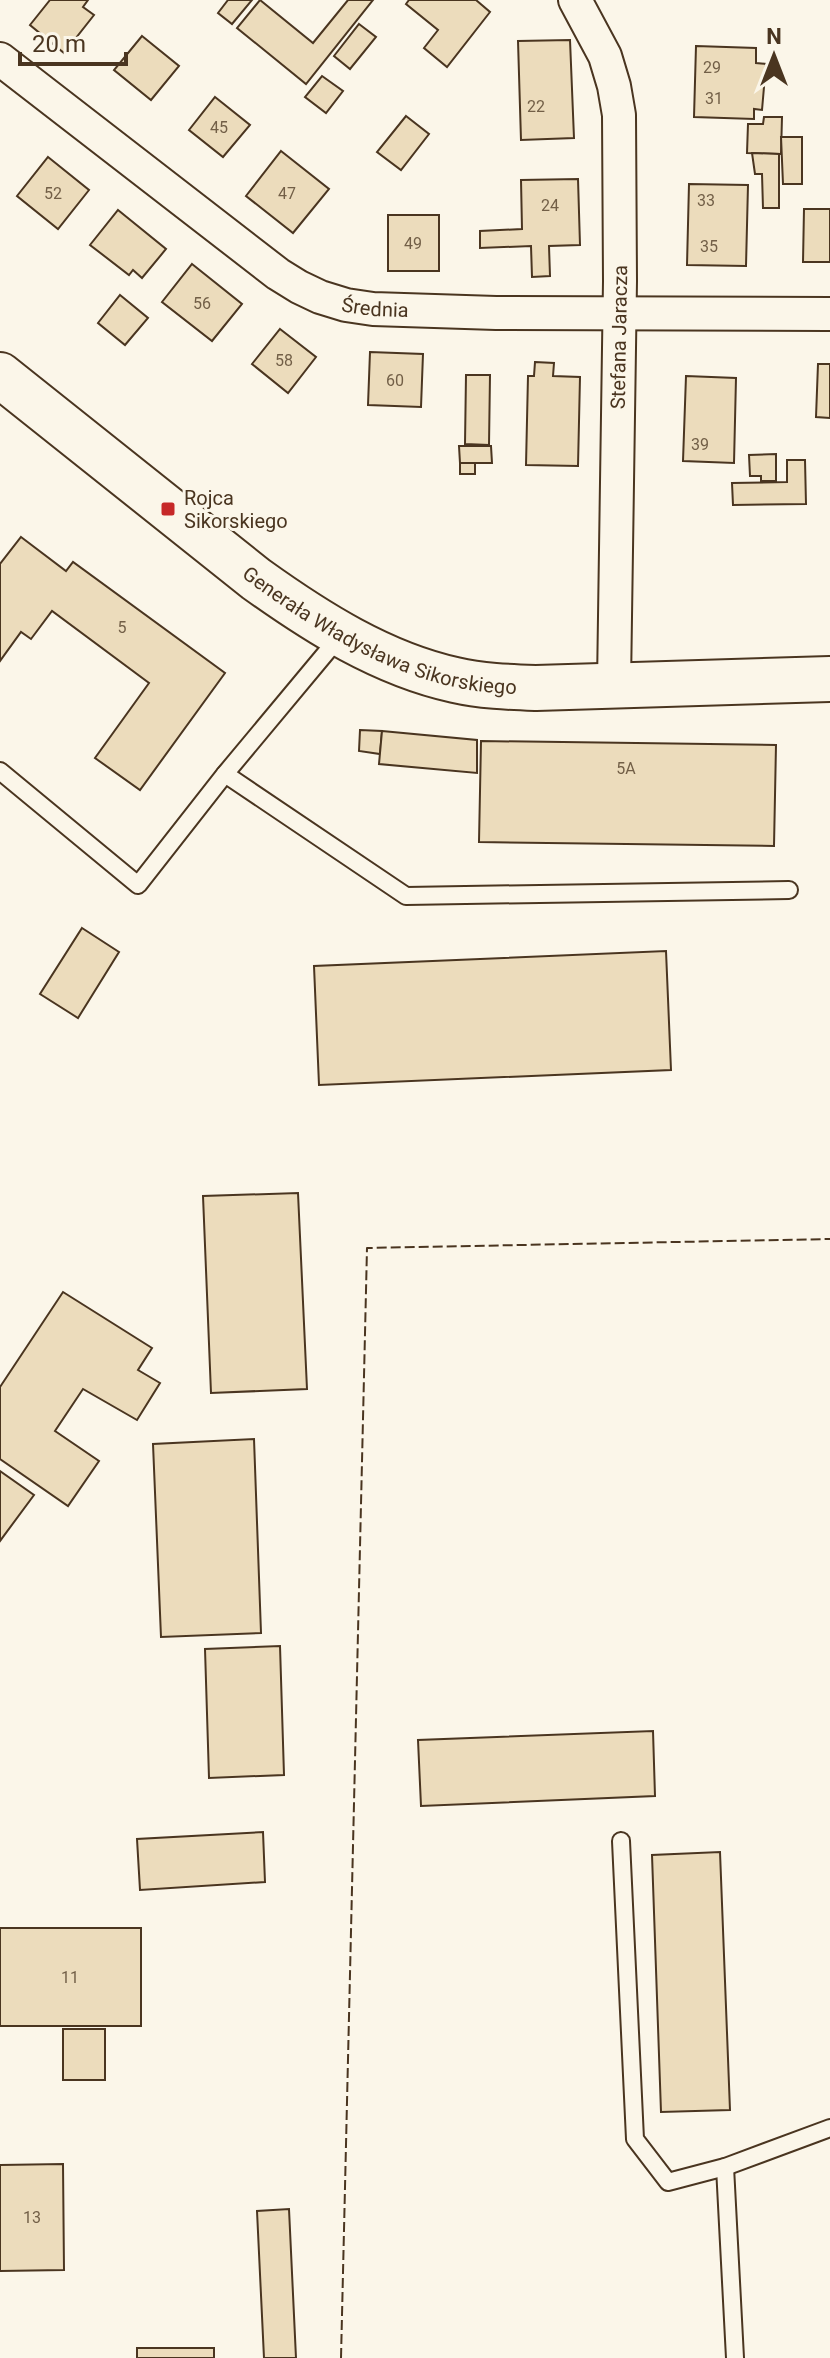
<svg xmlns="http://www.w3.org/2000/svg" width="830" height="2358" viewBox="0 0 830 2358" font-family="Roboto,sans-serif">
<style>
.building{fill:#ecdcbc;stroke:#4a3520;stroke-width:2}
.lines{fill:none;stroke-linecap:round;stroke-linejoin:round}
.lane-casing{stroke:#4a3520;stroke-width:20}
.street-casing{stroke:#4a3520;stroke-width:36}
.secondary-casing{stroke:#4a3520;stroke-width:48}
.lane{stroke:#fbf6e9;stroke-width:16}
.street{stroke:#fbf6e9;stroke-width:32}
.secondary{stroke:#fbf6e9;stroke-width:44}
.fence{stroke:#4a3520;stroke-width:2;stroke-dasharray:10 4;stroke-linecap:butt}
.poi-dot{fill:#c62828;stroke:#fbf6e9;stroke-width:3}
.labels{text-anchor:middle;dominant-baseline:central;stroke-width:6;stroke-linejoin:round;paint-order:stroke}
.number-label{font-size:16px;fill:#725f47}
.street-label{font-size:20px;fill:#4a3520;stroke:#fbf6e9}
.poi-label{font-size:20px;fill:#4a3520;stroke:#fbf6e9;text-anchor:start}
</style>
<rect width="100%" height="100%" fill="#fbf6e9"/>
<g class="building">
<path d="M50 0H88L83 7 94 15 64 53 30 25Z"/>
<path d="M228 0H252L232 24 218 13Z"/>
<path d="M260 0 313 43 348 0H373L306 84 237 28Z"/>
<path d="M409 0H476L490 12 447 67 424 48 438 30 406 4Z"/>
<path d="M359 24 376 37 350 69 334 56Z"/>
<path d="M142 36 179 66 151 100 114 70Z"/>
<path d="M570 40 574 138 521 140 518 41Z"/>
<path d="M696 46 756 48V63L766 64 762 110 754 109V119L694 117Z"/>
<path d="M322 76 343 91 326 113 305 97Z"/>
<path d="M215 97 250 125 223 157 189 130Z"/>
<path d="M406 116 429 134 401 170 377 152Z"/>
<path d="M764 117H782L781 154 747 153 748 124H763Z"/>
<path d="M781 137H802V184H783Z"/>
<path d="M281 151 329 189 293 233 246 196Z"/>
<path d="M752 153 779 154V208H763L762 174H755Z"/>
<path d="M48 157 89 190 58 229 17 196Z"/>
<path d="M578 179 580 245 549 246 550 276 532 277 531 246 480 248V231L522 229 521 180Z"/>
<path d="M689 184 748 185 746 266 687 265Z"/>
<path d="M804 209H830V262H803Z"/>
<path d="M118 210 166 249 142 278 133 270 129 275 90 245Z"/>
<rect x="388" y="215" width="51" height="56"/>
<path d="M192 264 242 304 212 341 162 302Z"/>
<path d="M120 295 148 318 125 345 98 323Z"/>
<path d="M280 329 316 357 288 393 252 364Z"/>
<path d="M370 352 423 354 421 407 368 405Z"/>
<path d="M535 362 554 363 553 376 580 377 578 466 526 465 528 376H534Z"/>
<path d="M818 364H830V418L816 417Z"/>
<path d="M466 375H490L489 445 465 444Z"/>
<path d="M686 376 736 378 734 463 683 461Z"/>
<path d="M459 446H491L492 463H460Z"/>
<path d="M776 454V481H761V476H750L749 455Z"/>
<path d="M787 460H805L806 504 733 505 732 483 787 482Z"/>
<rect x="460" y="463" width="15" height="11"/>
<path d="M21 537 66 571 73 562 225 673 140 790 95 758 149 683 52 611 31 639 21 632 0 661V564Z"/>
<path d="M360 730 382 731 380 754 359 751Z"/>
<path d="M382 731 477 740V773L379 764Z"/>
<path d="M481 741 776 745 774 846 479 842Z"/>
<path d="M82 928 119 952 78 1018 40 994Z"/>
<path d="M666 951 671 1070 319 1085 314 966Z"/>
<path d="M298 1193 307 1389 211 1393 203 1196Z"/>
<path d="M63 1292 152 1348 138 1370 160 1383 137 1420 83 1389 55 1431 99 1461 68 1506 0 1459V1387Z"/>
<path d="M254 1439 261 1633 161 1637 153 1444Z"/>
<path d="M0 1471 34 1495 0 1541Z"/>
<path d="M280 1646 284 1775 209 1778 205 1649Z"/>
<path d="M653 1731 655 1796 421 1806 418 1740Z"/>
<path d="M263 1832 265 1882 140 1890 137 1839Z"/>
<path d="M720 1852 730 2110 661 2112 652 1855Z"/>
<rect x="0" y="1928" width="141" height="98"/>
<rect x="63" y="2029" width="42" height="51"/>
<path d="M63 2164 64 2270 0 2271V2165Z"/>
<path d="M289 2209 296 2358H264L257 2211Z"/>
<rect x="137" y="2348" width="77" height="10"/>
</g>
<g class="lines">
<g class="lane-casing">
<g id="lane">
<path d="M0 771 138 885 225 774 340 636"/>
<path d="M225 774 406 896 789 890"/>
<path d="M621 1841 635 2139 668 2182 725 2167 830 2128"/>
<path d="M725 2167 735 2358"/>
</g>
</g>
<g class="street-casing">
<g id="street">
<path d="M575 0 605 56 614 86 619 115 620 281 614 684"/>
<path id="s1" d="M0 59 278 274 299 287 320 297 346 305 373 309 496 313 830 314"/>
</g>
</g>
<g class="secondary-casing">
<g id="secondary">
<path id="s2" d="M0 375 256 579C316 622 382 664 455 680 481 686 509 687 536 688L830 679"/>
</g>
</g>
<use href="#lane" class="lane"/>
<use href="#street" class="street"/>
<use href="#secondary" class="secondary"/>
<path class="fence" d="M341 2358 367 1248 830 1239"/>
</g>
<rect class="poi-dot" x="160" y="501" width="16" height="16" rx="4"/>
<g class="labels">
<g class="number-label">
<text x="712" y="67">29</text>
<text x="714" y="98">31</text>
<text x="536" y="106">22</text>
<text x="219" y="127">45</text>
<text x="53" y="193">52</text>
<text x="287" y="193">47</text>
<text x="706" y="200">33</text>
<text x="550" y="205">24</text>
<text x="413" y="243">49</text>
<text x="709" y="246">35</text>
<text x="202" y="303">56</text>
<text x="284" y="360">58</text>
<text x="395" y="380">60</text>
<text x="700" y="444">39</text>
<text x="122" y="627">5</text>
<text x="626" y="768">5A</text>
<text x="70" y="1977">11</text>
<text x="32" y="2217">13</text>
</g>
<g class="street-label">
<text stroke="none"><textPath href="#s1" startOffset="456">Średnia</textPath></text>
<text transform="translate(619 337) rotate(-89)">Stefana Jaracza</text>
<text stroke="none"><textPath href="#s2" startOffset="464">Generała Władysława Sikorskiego</textPath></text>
</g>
<g class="poi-label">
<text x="184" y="498">Rojca<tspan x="184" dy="23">Sikorskiego</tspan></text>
</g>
</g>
<g transform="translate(774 56)" stroke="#fbf6e9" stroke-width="6" paint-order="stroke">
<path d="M0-6L14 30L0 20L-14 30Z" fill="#4a3520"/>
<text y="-12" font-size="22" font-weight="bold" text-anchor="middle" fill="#4a3520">N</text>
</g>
<path d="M20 52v12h106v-12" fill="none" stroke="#4a3520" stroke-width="4"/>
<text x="32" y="52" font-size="24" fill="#4a3520" stroke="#fbf6e9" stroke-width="6" paint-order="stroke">20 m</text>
</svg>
